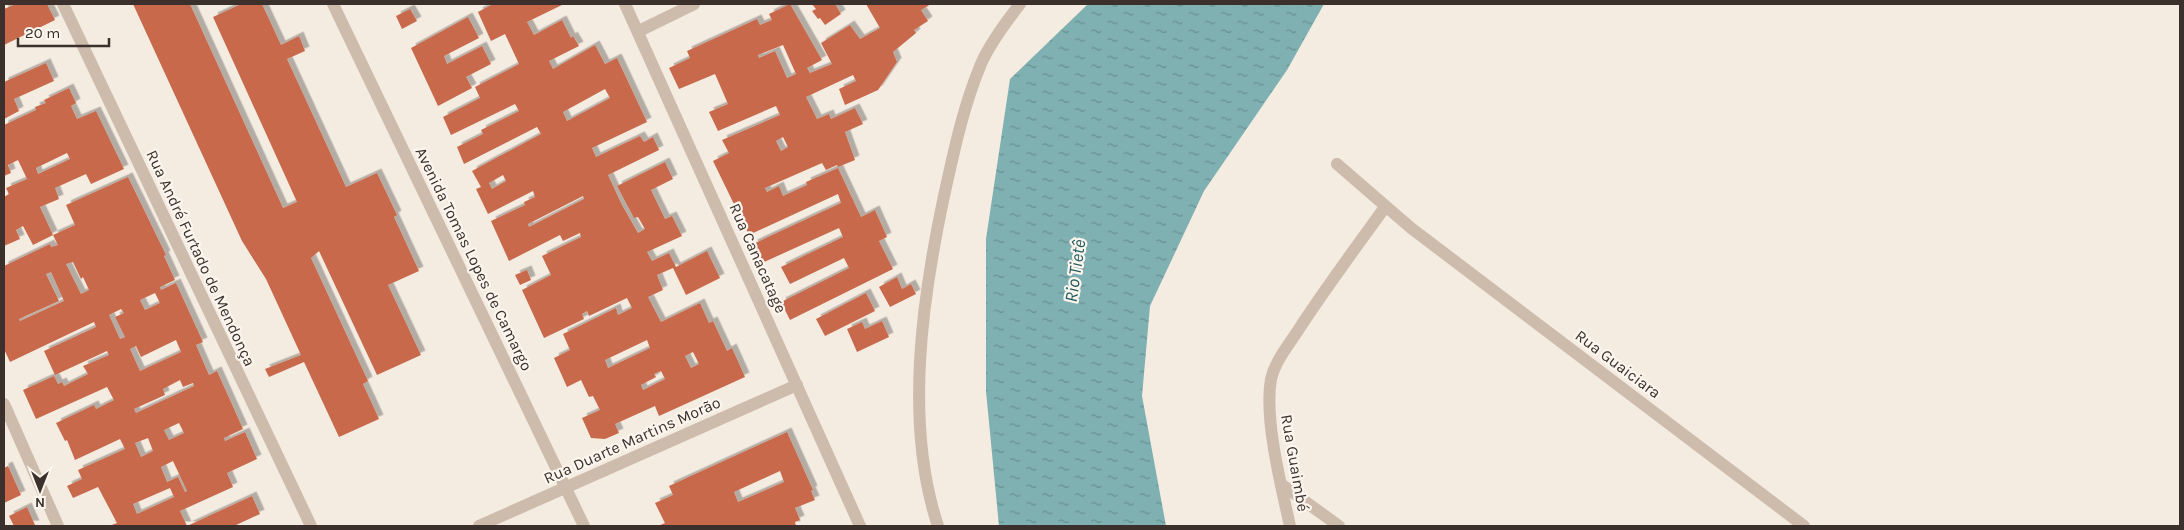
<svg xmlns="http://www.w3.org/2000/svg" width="2184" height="530" viewBox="0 0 2184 530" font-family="Karla,sans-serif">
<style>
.water{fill:url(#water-ripples)}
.building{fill:#c8694b;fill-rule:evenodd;filter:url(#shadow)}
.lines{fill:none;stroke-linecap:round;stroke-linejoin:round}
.minor{stroke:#cdbbac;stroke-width:12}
.labels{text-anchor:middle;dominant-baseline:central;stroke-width:4.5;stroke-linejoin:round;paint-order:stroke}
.street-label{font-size:16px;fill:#3b302b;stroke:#fbf5ee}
.water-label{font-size:18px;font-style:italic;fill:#1f5a5e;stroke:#fbf5ee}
</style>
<defs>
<pattern id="water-ripples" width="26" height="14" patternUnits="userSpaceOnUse" patternTransform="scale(1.25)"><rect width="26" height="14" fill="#7fb0b2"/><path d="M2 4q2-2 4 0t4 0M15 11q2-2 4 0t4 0" fill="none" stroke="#699091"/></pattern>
<filter id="shadow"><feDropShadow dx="4.5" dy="-4.5" stdDeviation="0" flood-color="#0004"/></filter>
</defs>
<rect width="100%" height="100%" fill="#f4ebe1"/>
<path class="water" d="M1088 4H1324L1287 70 1204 191 1150 306 1142 396 1166 526H999L986 391V239L1010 79Z"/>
<g class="building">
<path d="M16 4H47L55 20 4 45V9Z"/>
<path d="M133 4H190L283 208 297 202 213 17 241 4H262L281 45 299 36 305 51 287 59 346 187 377 173 397 215 394 217 419 271 388 285 421 355 377 375 319 251 311 258 368 381 363 384 379 419 339 437 304 362 269 377 265 369 301 355 266 279 242 241Z"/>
<path d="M493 4H564L527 22 534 35 562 20 571 38 573 36 579 46 549 61 553 69 595 45 605 64 617 58 647 122 592 148 596 157 640 136 644 142 653 137 659 150 608 175 622 205 638 233 645 229 638 217 634 218 617 186 665 162 673 179 651 190 665 219 672 216 682 236 647 252 652 261 669 253 676 267 707 251 720 278 686 295 673 268 657 275 663 290 648 297 661 322 700 303 709 323 713 321 727 351 732 348 745 377 659 416 655 406 615 424 619 433 605 439 591 438 582 418 600 410 593 396 589 397 581 380 567 387 554 358 570 350 563 334 616 308 618 315 632 308 627 298 589 316 587 311 582 314 584 319 544 338 522 290 551 275 542 256 581 237 580 233 563 241 560 235 509 261 491 221 525 205 524 202 535 197 533 191 488 214 476 189 481 187 472 171 541 134 537 127 464 164 457 147 483 134 481 130 519 111 515 104 451 135 443 117 480 98 475 87 519 64 505 34 491 41 478 12ZM605 89 610 98 567 121 563 112ZM503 175 506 181 492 189 489 183ZM583 196 584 199 529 227 528 224ZM647 340 650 348 608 368 605 360ZM693 352 699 364 691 368 685 356ZM661 371 665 379 643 390 641 385 656 377 654 374Z"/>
<path d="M790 4 822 60 807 68 810 73 832 64 821 43 850 25 860 39 880 28 866 4H931L921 10 928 21 914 30 916 33 893 52 897 62 878 90 845 105 839 89 856 81 853 75 806 97 817 119 829 114 831 119 855 108 863 124 845 132 855 160 838 167 837 165 826 170 822 163 765 188 767 192 779 186 783 196 807 185 806 182 838 168 861 217 875 210 887 237 879 241 893 269 790 320 781 302 849 268 844 258 790 284 781 267 843 237 839 228 762 263 753 244 841 203 838 194 749 235 713 161 729 153 722 140 780 115 776 106 718 131 709 112 728 104 715 74 679 89 669 68 690 58 687 51 757 19 760 25 772 20 769 14ZM783 45 796 74 787 78 775 51 759 58 758 55ZM783 137 788 147 781 151 776 141Z"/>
<path d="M812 4H835L841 14 825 25 820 18 818 19 812 11 816 9Z"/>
<path d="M410 9 417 21 402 29 396 16Z"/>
<path d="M468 17 479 38 444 56 447 64 482 46 491 64 466 77 472 88 438 106 411 48Z"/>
<path d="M46 63 54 81 14 99 19 111 4 119V82Z"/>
<path d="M69 88 76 103 71 106 77 119 96 111 124 169 91 184 86 174 55 188 59 199 40 207 53 235 33 245 23 226 16 230 20 239 4 246V197L9 194 6 188 27 179 18 160 8 165 11 173 4 176V125L36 110 35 107 46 103 44 100ZM67 153 70 159 38 174 36 168Z"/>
<path d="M128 177 166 255 164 256 175 280 160 287 161 290 176 283 203 342 196 345 209 375 217 371 243 429 224 438 225 441 245 432 257 459 227 473 233 487 180 511 187 526H109L117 523 98 487 73 498 67 486 82 479 78 470 125 449 120 439 75 460 67 440 65 441 56 423 94 405 96 409 114 400 107 387 36 419 23 390 54 376 58 384 62 382 64 386 88 374 83 366 109 355 107 351 55 375 44 351 96 327 94 322 10 362 4 349V266L50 244 51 247 58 245 53 235 75 225 66 205ZM73 262 81 279 83 277 89 290 81 294 66 264ZM51 272 64 301 20 321 19 319 59 301 46 274ZM155 293 160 303 145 310 140 300ZM121 309 124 313 115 317 125 337 120 339 109 315ZM176 340 181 352 140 371 130 349 136 346 141 357ZM180 380 183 387 193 383 194 386 136 413 134 409 165 395 163 389ZM179 423 184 433 169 440 164 430ZM148 438 153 451 141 457 135 443ZM173 461 187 491 185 492 178 477 167 482 161 467ZM170 488 174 497 137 514 133 504Z"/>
<path d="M527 270 531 280 520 285 515 275Z"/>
<path d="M897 277 902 289 911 284 916 294 890 307 879 287Z"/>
<path d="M866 293 875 311 825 336 816 319Z"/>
<path d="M882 321 889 337 857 352 847 329 862 322 865 329Z"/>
<path d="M787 432 813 490 811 491 815 500 795 508 800 520 795 522 796 526H658L665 523 655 503 673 495 669 486ZM780 471 784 482 738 502 734 492Z"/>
<path d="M8 466 21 495 4 503V468Z"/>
<path d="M252 496 260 514 234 526H187Z"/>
<path d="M27 507 35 525 14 526 9 516Z"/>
</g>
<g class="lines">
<g class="minor">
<path d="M63 4 311 526"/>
<path d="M333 4 584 526"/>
<path d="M625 4 860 526"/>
<path d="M639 31 694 4"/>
<path d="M1337 164 1411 228 1804 526"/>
<path d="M4 404 58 526"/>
<path d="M1281 484 1339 526"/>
<path d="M479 526 797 385"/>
<path d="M938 526C904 424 922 299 944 196 954 151 963 107 981 64 990 43 1006 22 1020 4"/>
<path d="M1290 526C1281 485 1264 419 1271 379 1275 362 1287 347 1297 332 1324 290 1355 249 1385 207"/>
</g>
</g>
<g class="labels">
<g class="street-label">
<text transform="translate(201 258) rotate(65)">Rua André Furtado de Mendonça</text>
<text transform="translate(758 258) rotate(66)">Rua Canacatage</text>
<text transform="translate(474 259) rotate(64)">Avenida Tomas Lopes de Camargo</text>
<text transform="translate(1618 364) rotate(37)">Rua Guaiciara</text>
<text transform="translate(632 440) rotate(-24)">Rua Duarte Martins Morão</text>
<text transform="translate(1295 463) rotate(80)">Rua Guaimbé</text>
</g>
<g class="water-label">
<text transform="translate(1075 271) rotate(-82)">Rio Tietê</text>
</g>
</g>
<rect width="2184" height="530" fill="none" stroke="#3b302b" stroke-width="10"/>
<g transform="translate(40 490) rotate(180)" stroke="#fbf5ee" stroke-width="4" paint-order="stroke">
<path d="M0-4L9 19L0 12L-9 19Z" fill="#3b302b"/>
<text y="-8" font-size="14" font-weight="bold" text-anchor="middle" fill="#3b302b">N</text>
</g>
<path d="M18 38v8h91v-8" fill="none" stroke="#3b302b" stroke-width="2.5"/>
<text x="25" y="38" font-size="15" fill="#3b302b" stroke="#fbf5ee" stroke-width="4" paint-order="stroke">20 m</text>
</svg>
